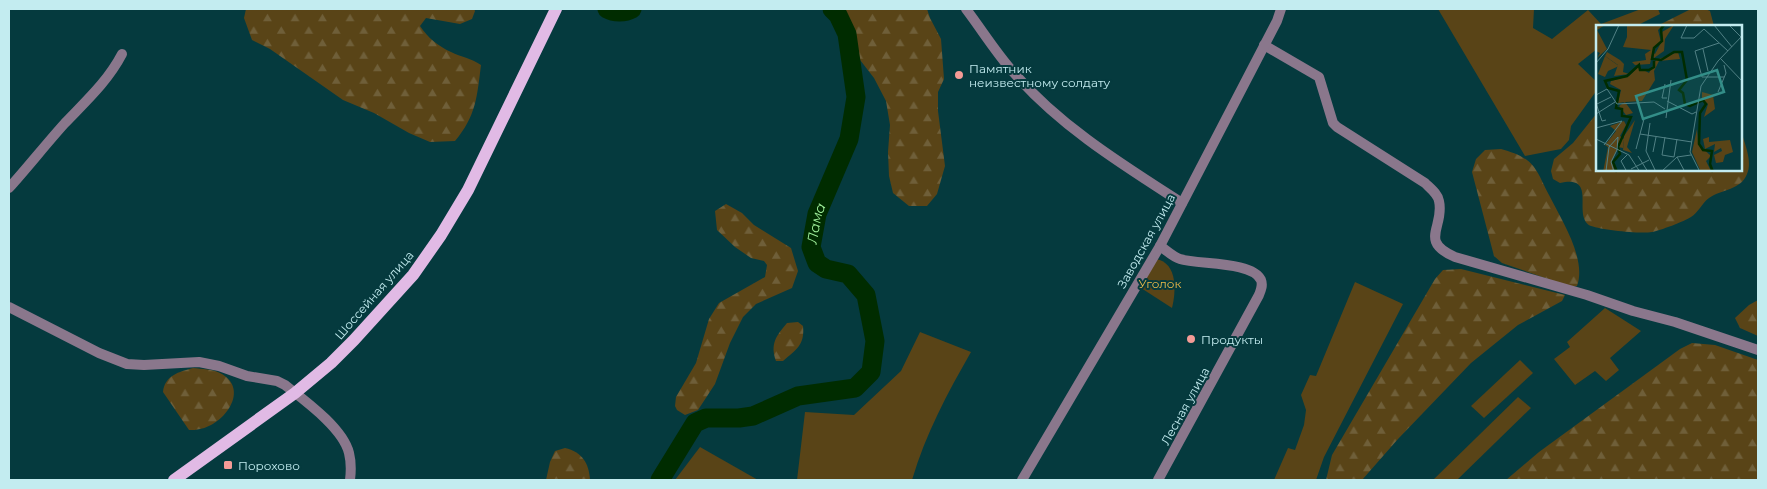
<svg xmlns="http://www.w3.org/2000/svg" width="1767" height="489" viewBox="0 0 1767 489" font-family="Montserrat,sans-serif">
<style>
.green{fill:#594417}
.forest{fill:url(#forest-firs)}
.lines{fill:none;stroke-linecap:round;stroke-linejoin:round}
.river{stroke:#002c00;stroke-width:19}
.minor{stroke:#8a778c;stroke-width:10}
.major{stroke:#e1bae5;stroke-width:12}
.poi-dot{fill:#f59b96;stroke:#053a3e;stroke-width:2}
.labels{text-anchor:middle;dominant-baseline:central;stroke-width:4;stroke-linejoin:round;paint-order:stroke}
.poi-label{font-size:12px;fill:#c3ecf0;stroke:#053a3e;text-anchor:start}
.street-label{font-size:12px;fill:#c3ecf0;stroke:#053a3e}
.park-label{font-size:12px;fill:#edb948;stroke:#053a3e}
.water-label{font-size:14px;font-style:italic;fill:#9eef9a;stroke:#053a3e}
.inset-river{fill:none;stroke:#002c00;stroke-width:2.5}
.inset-road{fill:none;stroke:#518185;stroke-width:1}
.view{fill:#338e88;fill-opacity:0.15;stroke:#338e88;stroke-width:2.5}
.inset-edge{fill:none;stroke:#c3ecf0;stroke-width:2.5}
</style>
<defs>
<pattern id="forest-firs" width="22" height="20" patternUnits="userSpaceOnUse" patternTransform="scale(1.25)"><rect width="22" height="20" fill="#594417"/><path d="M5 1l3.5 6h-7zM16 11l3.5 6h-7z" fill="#6f5f39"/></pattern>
</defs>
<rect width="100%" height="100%" fill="#053a3e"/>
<g class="green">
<path d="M1438 9H1534L1533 28 1552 39 1588 10 1601 24 1641 9H1658L1660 14 1636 26H1597V49L1578 64 1597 82V90L1571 126 1569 140 1561 149 1525 156Z"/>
<path d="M1156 259C1178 263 1176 292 1172 308L1141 288Z"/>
<path d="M1355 282 1403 304 1324 457 1316 480H1274L1288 448 1295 450 1304 425 1306 410 1301 395 1310 375 1316 376Z"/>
<path d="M1605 308 1641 331 1610 358 1619 370 1606 381 1595 371 1575 385 1554 359 1570 347 1567 342Z"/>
<path d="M920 332 971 352C947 394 926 433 912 480H797L805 412 854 415 901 371Z"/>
<path d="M1520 360 1533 373 1484 418 1471 406Z"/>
<path d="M1518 397 1531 408 1457 480H1433Z"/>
<path d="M700 447 758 480H675Z"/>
</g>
<g class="forest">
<path d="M246 9H474L475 11 472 19 460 24 426 18 420 26C428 38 438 46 451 52 461 57 471 58 481 65 477 97 476 116 455 141L430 142 409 133 374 113 343 100 270 49 252 40 244 18Z"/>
<path d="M841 9H927L930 18 941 39 944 79 938 92V111L945 166 937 194 927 206H909L893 193 889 176 888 152 890 125 886 101 874 78 857 56 853 27Z"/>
<path d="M1691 9H1705L1710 11 1714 26H1657Z"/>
<path d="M1597 113V170H1741V130C1744 143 1753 161 1747 174 1741 190 1722 189 1709 198 1702 203 1698 213 1691 217 1685 221 1659 231 1652 232 1639 234 1603 230 1591 226 1571 217 1599 174 1560 183L1553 179 1551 171 1554 159 1573 143Z"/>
<path d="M1501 149C1514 153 1525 156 1534 167 1540 175 1544 186 1549 195 1561 219 1587 259 1577 286L1571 287 1502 263 1494 256 1472 172 1476 159 1485 150Z"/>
<path d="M726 204 742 213 754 225 791 248 798 271 792 288 756 304 743 317 730 343 715 384 698 410 685 415 677 410 675 406 676 397 696 363 709 319 719 303 765 277 767 265 764 261 751 258 735 247 717 230 715 211Z"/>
<path d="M1461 269 1565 295 1562 301 1518 325 1471 363 1398 439 1362 480H1326L1332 455 1435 279 1443 270Z"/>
<path d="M1758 300V336L1740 328 1735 318 1749 305Z"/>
<path d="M798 322 803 326C805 345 796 350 783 361H776C770 344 776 336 787 323Z"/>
<path d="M1692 343 1715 345 1758 360V480H1506L1539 452 1680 349Z"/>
<path d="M193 368C202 369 213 369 220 373 251 389 224 425 200 429 197 430 192 430 189 430L163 392C165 375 179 372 193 368Z"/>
<path d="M565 448C582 452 589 463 590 480H546L550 462 555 451Z"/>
</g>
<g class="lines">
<g class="river">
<path d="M607 9C614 13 625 13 632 9"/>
<path id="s1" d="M660 480 695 423 706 418H739L753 416 798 396 855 388 871 372 875 341 866 295 848 274 826 269 817 263 811 247 817 214 849 139 856 97 847 34 838 15 832 9"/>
</g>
<g class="minor">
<path d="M966 9C982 30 996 53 1014 73 1061 127 1123 165 1182 203"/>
<path d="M1264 45 1319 77 1333 123 1337 127 1425 183C1430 188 1438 194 1439 201 1445 227 1418 241 1455 257L1587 295 1633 311 1675 322 1758 350"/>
<path d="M9 188C28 167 46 144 65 123 86 101 108 81 122 54"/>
<path d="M9 307 99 353 127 364 144 365 199 362 219 366 247 376 277 381 285 385C304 400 343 428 349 453 351 461 351 472 350 480"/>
<path d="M1022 480 1160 246 1277 21 1281 9"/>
<path d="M1158 480 1259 295C1261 290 1263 285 1261 280 1252 261 1198 265 1180 259 1173 257 1166 250 1160 246"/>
</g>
<path class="major" d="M174 480 295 393 331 363 354 340 413 275 441 235 468 190 556 9"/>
</g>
<g class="poi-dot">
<circle cx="959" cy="75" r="5"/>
<circle cx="1191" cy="339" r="5"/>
<rect x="223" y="460" width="10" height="10" rx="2.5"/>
</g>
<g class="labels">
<g class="poi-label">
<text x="969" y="68">Памятник<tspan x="969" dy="14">неизвестному солдату</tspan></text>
<text x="1201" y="339">Продукты</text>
<text x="238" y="465">Порохово</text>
</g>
<g class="street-label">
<text transform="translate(1146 241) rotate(-61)">Заводская улица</text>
<text transform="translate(374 295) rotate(-49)">Шоссейная улица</text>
<text transform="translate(1185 406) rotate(-61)">Лесная улица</text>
</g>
<g class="park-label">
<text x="1160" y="283">Уголок</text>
</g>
<g class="water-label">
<text stroke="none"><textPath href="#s1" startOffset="436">Лама</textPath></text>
</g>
</g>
<g transform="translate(1596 25)">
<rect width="146" height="146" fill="#053a3e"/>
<path d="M9 31 23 41 12 46 9 52 2 49ZM28 96 30 100 24 111 28 114 27 123 22 122 16 136 19 146 7 147 12 122 9 120 20 106 14 101Z" fill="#594417"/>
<path d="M0 0H9L1 5 11 24 1 33 4 28 0 26ZM31 0H67L62 5 65 17 56 27 59 29 66 16V7L78 0 69 14 68 26 58 33 56 29 54 39 39 40 36 37 50 35 49 29 55 25 27 22 31 12ZM11 27 24 35 28 39 27 47 33 49 18 51 22 40 9 31ZM82 27 84 34 63 36 58 46 59 55 46 76 29 77 37 88 30 90 23 81 29 77 22 78 25 65 14 59 15 56 33 51 42 42 53 48 60 35ZM106 67 117 70 119 84 108 92 112 79 106 74ZM39 95 31 122 36 128 27 125 28 111ZM101 104 102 119 115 131 110 136 115 146 105 147 96 127ZM113 112V117L134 115 137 127 129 130 127 137 120 138 118 130 126 126 125 123 118 127 119 119 109 124 107 114Z" fill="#594417"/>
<path class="inset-river" d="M68 0 65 4 66 16 58 23 56 34 65 35 78 27H86L91 55 83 65 87 68 89 79 94 81 107 75 110 79 104 88 103 119 107 125 116 126 114 139 117 147M21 147 17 137 24 129 22 122 35 92 26 91V84L20 83 23 66 12 63 9 56 31 51 43 40 44 45H53L58 42V36"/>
<path class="inset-road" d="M91 0 85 13H98M118 0 136 22M133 0 145 12M98 13 108 4 132 26M107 24 112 46M99 26 106 52H128M99 26 123 18M124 33 147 57M0 38 12 24 23 0M69 59 66 73H71M122 67 130 48 128 40M0 70 11 64 21 79 58 77 69 84M71 76 96 89 100 87M0 78 6 96 10 95M1 79 15 72M0 89 19 77M70 93 75 55M54 98 50 126 60 147M0 103 26 96M44 109 96 117M69 112 66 130 78 132M0 114 33 130 44 147M8 120 26 96M40 124 48 94M57 127 60 112M42 131 52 147M78 132 81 114M81 132 89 147M35 144 53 135M10 146 13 122 22 112 21 125M18 147 15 137 21 125M31 147 25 136 31 130M65 147 81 132 95 130M104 147 94 127 105 61 122 36 147 10"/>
<path class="view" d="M121 45 128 67 47 94 40 71Z"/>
<rect width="146" height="146" class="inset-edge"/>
</g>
<rect width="1767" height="489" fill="none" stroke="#c3ecf0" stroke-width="20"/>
</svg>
